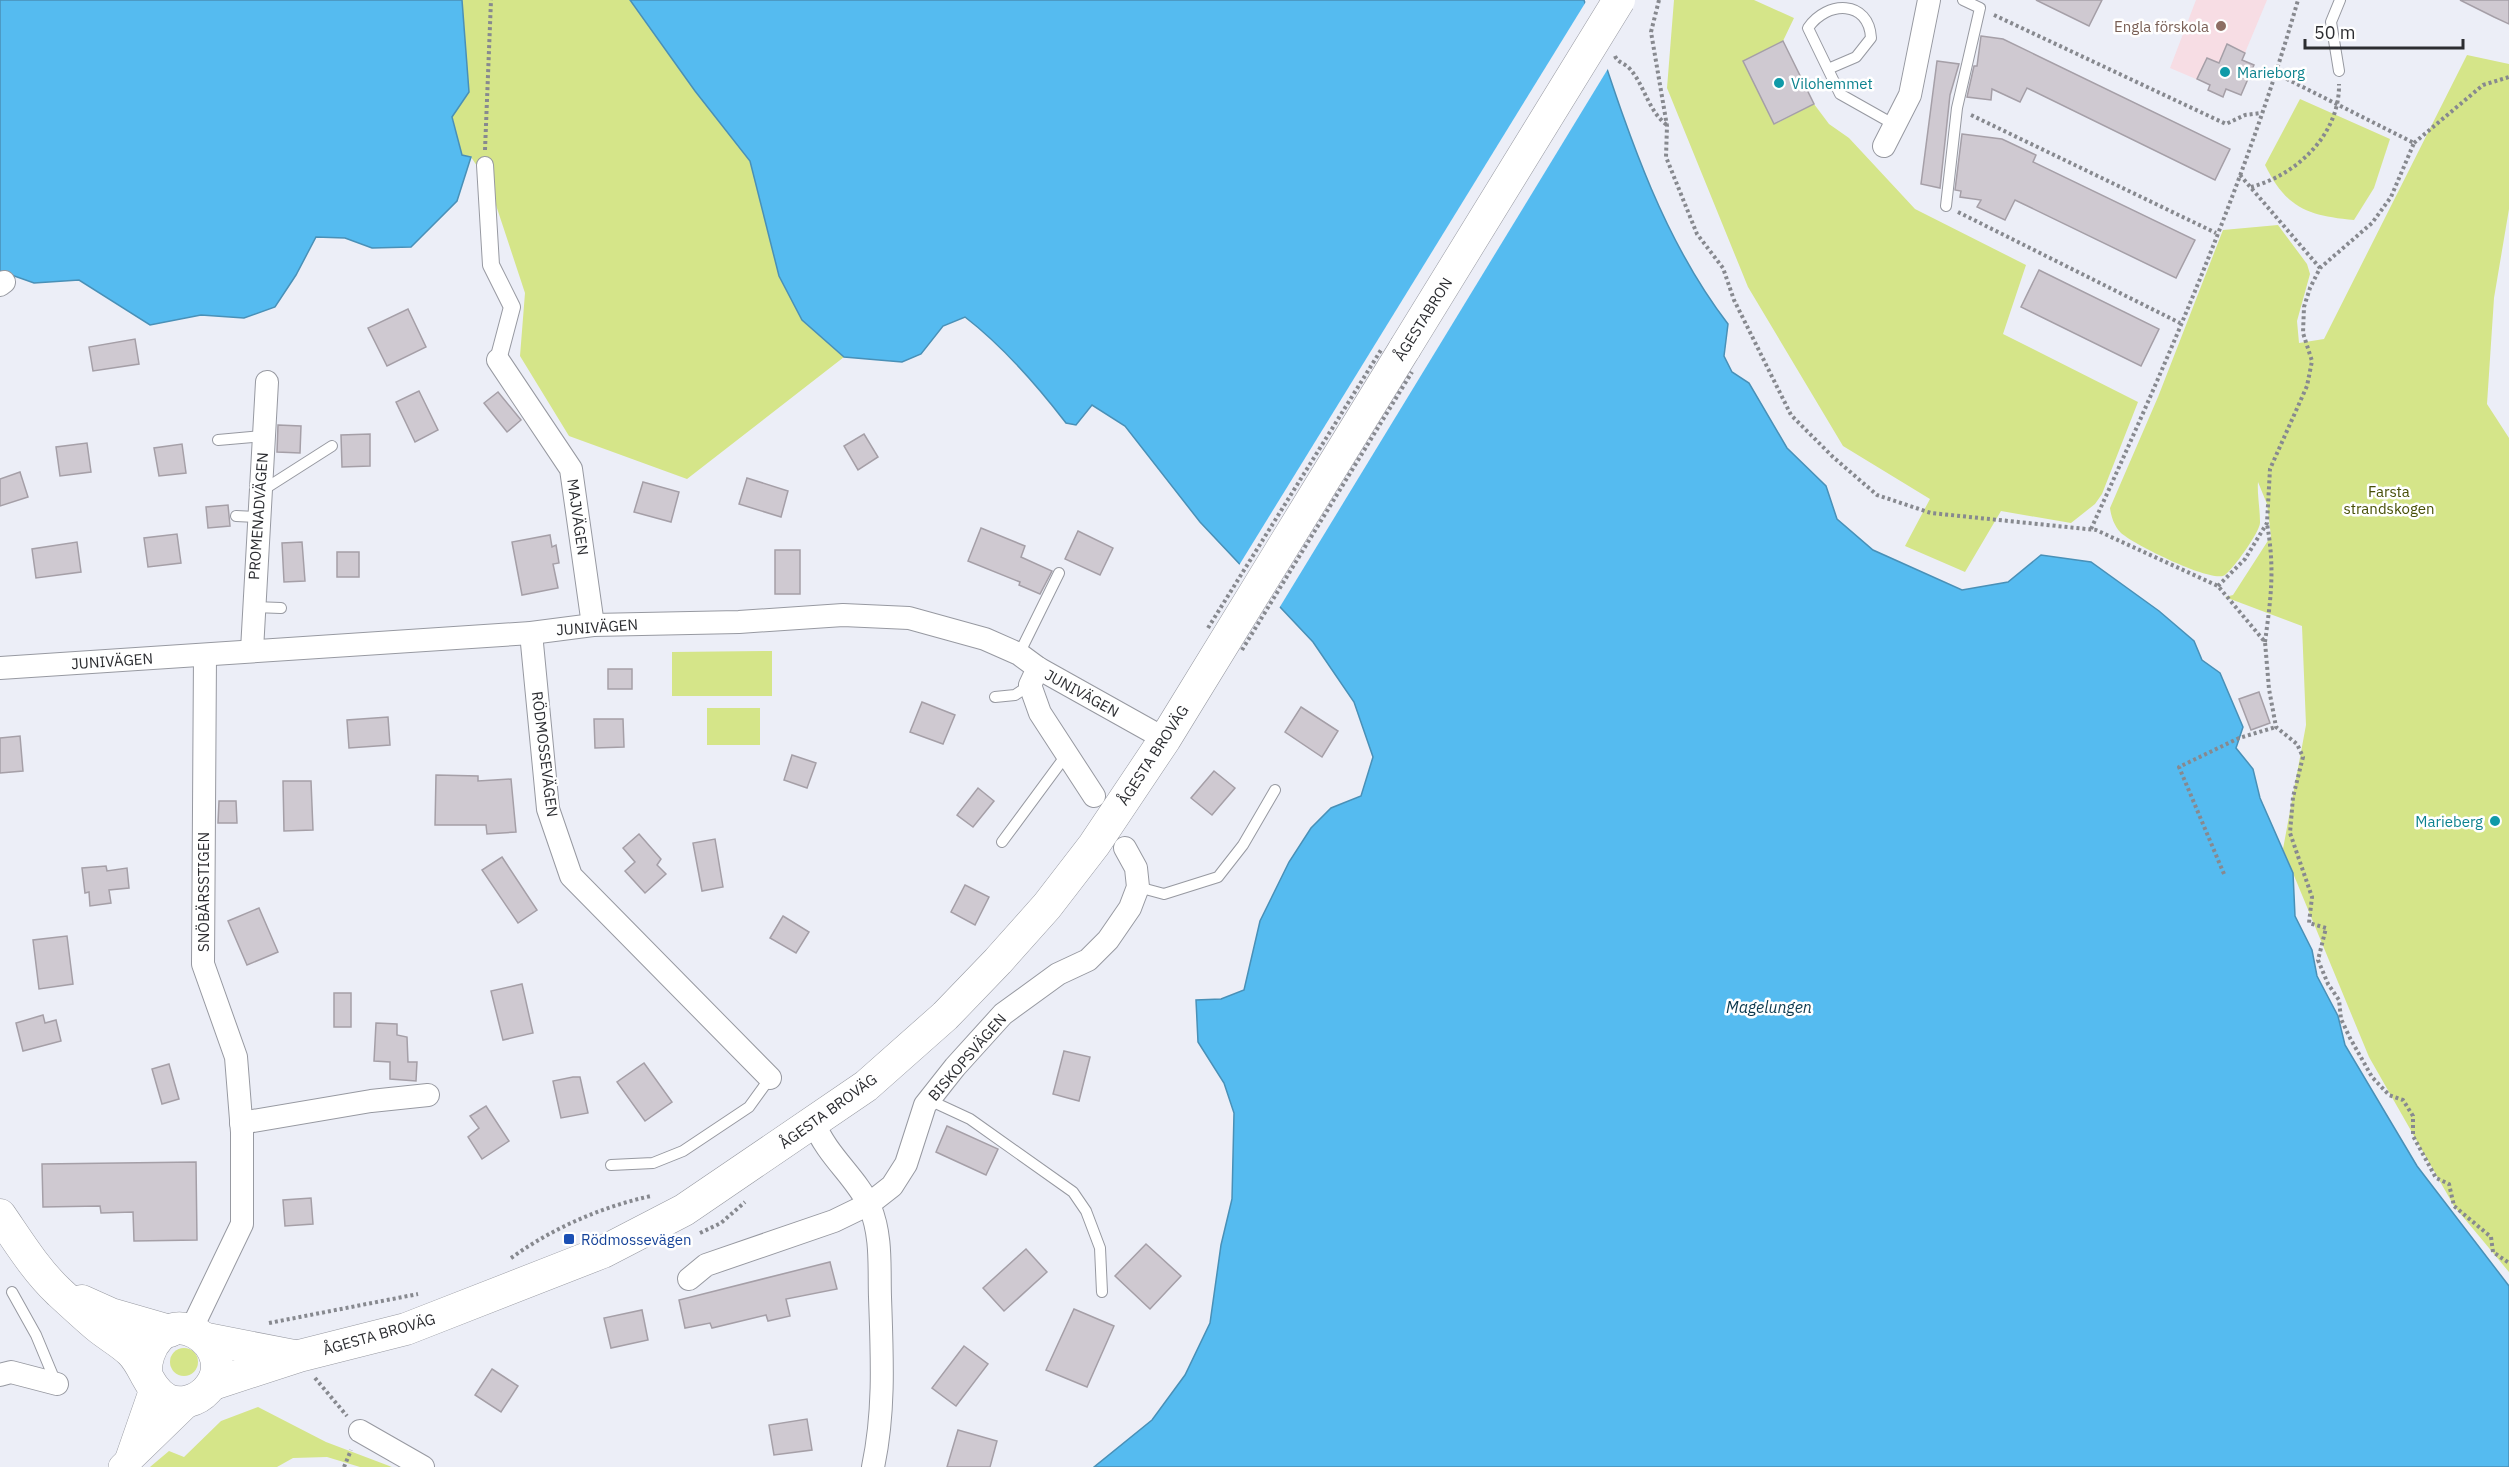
<svg xmlns="http://www.w3.org/2000/svg" width="2509" height="1467" viewBox="0 0 2509 1467" font-family="'IBM Plex Sans',sans-serif">
<style>
.education{fill:#f7dde4}
.green{fill:#d5e589}
.water{fill:#55bbf0;stroke:#4990b7;stroke-width:1.5}
.pier{fill:#eceef7}
.building{fill:#cfc9d1;stroke:#a59fa7;stroke-width:1.5}
.lines{fill:none;stroke-linecap:round;stroke-linejoin:round}
.service-casing{stroke:#9799a1;stroke-width:12}
.pedestrian-casing{stroke:#9799a1;stroke-width:18}
.minor-casing{stroke:#9799a1;stroke-width:24}
.tertiary-casing{stroke:#9799a1;stroke-width:28}
.secondary-casing{stroke:#9799a1;stroke-width:33}
.path{stroke:#87898f;stroke-width:4;stroke-dasharray:3 3;stroke-linecap:butt}
.service{stroke:#fff;stroke-width:10}
.pedestrian{stroke:#fff;stroke-width:16}
.minor{stroke:#fff;stroke-width:22}
.tertiary{stroke:#fff;stroke-width:27}
.secondary{stroke:#fff;stroke-width:32}
.secondary-bridge-casing{stroke:#9799a1;stroke-width:33;stroke-linecap:butt}
.path-bridge{stroke:#87898f;stroke-width:4;stroke-dasharray:3 3;stroke-linecap:butt}
.secondary-bridge{stroke:#fff;stroke-width:32}
.education-dot{fill:#8d6e63;stroke:#fff;stroke-width:2}
.culture-dot{fill:#0f9aa8;stroke:#fff;stroke-width:2}
.transit-dot{fill:#1a4fb4;stroke:#fff;stroke-width:2}
.labels{text-anchor:middle;dominant-baseline:central;stroke-width:5;stroke-linejoin:round;paint-order:stroke}
.education-label{font-size:15px;fill:#785e54;stroke:#fff;text-anchor:end}
.culture-label{font-size:15px;fill:#0d838f;stroke:#fff;text-anchor:start}
.street-label{font-size:15px;fill:#2c2d31;stroke:#fff}
.park-label{font-size:15px;fill:#474f06;stroke:#fff}
.transit-label{font-size:15px;fill:#164399;stroke:#fff;text-anchor:start}
.water-label{font-size:16px;font-style:italic;fill:#0a384d;stroke:#fff}
</style>
<rect width="100%" height="100%" fill="#eceef7"/>
<path class="education" d="M2196 0H2267L2242 60 2254 65 2227 89 2223 97 2208 90 2210 85 2170 68Z"/>
<g class="green">
<path d="M462 0H630L695 91 750 161 779 276 802 320 844 357 687 479 569 436 520 356 525 293 489 184 471 157 462 156 452 116 469 92Z"/>
<path d="M1674 0H1754L1794 18 1783 41 1775 124 1814 104 1829 124 1849 138 1915 209 2026 265 2003 334 2138 402 2102 494 2095 504 2071 523 2001 511 1965 572 1905 546 1930 499 1843 446 1748 287 1667 88Z"/>
<path d="M2467 55 2509 64V209L2494 298 2487 404 2509 438V1272L2454 1206 2369 1057 2283 849 2306 725 2302 626 2225 597 2233 595 2271 536 2267 504 2258 482C2257 493 2260 509 2260 522 2261 531 2233 569 2225 575 2213 584 2133 544 2121 533 2114 526 2111 516 2110 508L2158 397 2223 230 2278 225 2307 264 2310 274 2297 321 2299 343 2324 339Z"/>
<path d="M2300 99 2390 139 2374 188 2354 220C2308 216 2286 208 2265 165Z"/>
<path d="M772 651V696H672V652Z"/>
<rect x="707" y="708" width="53" height="37"/>
<circle cx="184" cy="1362" r="14"/>
<path d="M258 1407 326 1442 392 1467H360L327 1457 293 1458 277 1467H150L169 1451 184 1457 221 1421Z"/>
</g>
<g class="water">
<path d="M0 0H462L469 92 452 117 462 155 471 157 457 201 411 247 372 248 345 238 316 237 296 275 275 307 244 318 201 315 150 325 79 280 34 283 0 271Z"/>
<path d="M630 0H1584C1622 112 1655 229 1728 324L1724 356 1732 372 1749 383 1787 448 1826 486 1837 519 1873 550 1962 590 2008 582 2041 555 2091 562 2159 611 2194 641 2202 660 2220 673 2243 727 2236 748 2253 769 2260 798 2293 873 2295 916 2312 950 2317 976 2338 1016 2345 1045 2417 1166 2509 1286V1467H1094L1152 1420 1185 1375 1210 1323 1221 1245 1232 1199 1234 1113 1224 1083 1198 1042 1196 1000 1221 999 1244 990 1260 921 1289 862 1311 828 1331 808 1361 796 1373 757 1354 702 1313 642 1200 522 1125 426 1092 405 1076 425 1066 423C1036 384 1004 347 965 317L943 326 921 354 902 362 844 357 802 320 779 276 750 161 695 91Z"/>
</g>
<path class="pier" d="M1587 0 1609 67 1278 610 1238 567Z"/>
<g class="building">
<path d="M2036 0H2102L2089 26Z"/>
<path d="M2460 0H2509V24L2494 17Z"/>
<path d="M1981 36 2003 39 2230 149 2215 180 2027 88 2020 102 1992 89 1991 100 1967 97 1974 66H1977Z"/>
<path d="M1783 41 1814 104 1774 124 1743 61Z"/>
<path d="M2227 44 2245 53 2242 60 2254 65 2241 95 2226 89 2223 97 2208 90 2210 85 2197 79 2207 58 2219 63Z"/>
<path d="M1937 61 1959 64 1950 95 1940 188 1921 184Z"/>
<path d="M1962 134 2002 139 2036 155 2033 162 2195 240 2176 278 2015 200 2005 220 1977 207 1981 200 1960 197 1961 191 1955 190Z"/>
<path d="M2039 270 2159 329 2141 366 2021 307Z"/>
<path d="M408 309 426 347 387 366 368 328Z"/>
<path d="M135 339 139 364 93 371 89 347Z"/>
<path d="M419 391 438 430 415 442 396 402Z"/>
<path d="M498 392 521 420 507 432 484 403Z"/>
<path d="M278 425 301 426 300 453 277 452Z"/>
<path d="M370 434V466L342 467 341 435Z"/>
<path d="M864 434 878 457 858 470 844 446Z"/>
<path d="M87 443 91 472 60 476 56 447Z"/>
<path d="M182 444 186 473 159 476 154 448Z"/>
<path d="M20 472 28 497 0 506V479Z"/>
<path d="M747 478 788 491 781 517 739 504Z"/>
<path d="M643 482 679 492 671 522 634 512Z"/>
<path d="M228 505 230 526 208 528 206 507Z"/>
<path d="M981 528 1025 546 1021 557 1052 571 1040 594 1019 585 1020 582 968 561Z"/>
<path d="M1078 531 1113 548 1100 575 1065 559Z"/>
<path d="M177 534 181 563 148 567 144 538Z"/>
<path d="M550 535 552 547 556 545 559 563 553 564 558 588 522 595 512 542Z"/>
<path d="M77 542 81 572 36 578 32 549Z"/>
<path d="M302 542 305 581 284 582 282 543Z"/>
<rect x="775" y="550" width="25" height="44"/>
<rect x="337" y="552" width="22" height="25"/>
<rect x="608" y="669" width="24" height="20"/>
<path d="M2259 692 2270 723 2251 730 2239 699Z"/>
<path d="M922 702 955 715 943 744 910 732Z"/>
<path d="M1301 707 1338 731 1322 757 1285 732Z"/>
<path d="M388 717 390 745 349 748 347 720Z"/>
<path d="M594 719H623L624 747 595 748Z"/>
<path d="M20 736 23 771 0 773V738Z"/>
<path d="M792 755 816 763 807 788 784 780Z"/>
<path d="M1214 771 1235 788 1212 815 1191 798Z"/>
<path d="M436 775 478 776V781L511 779 516 832 487 834 486 825H435Z"/>
<path d="M283 781H311L313 830 284 831Z"/>
<path d="M978 788 994 801 973 827 957 815Z"/>
<path d="M219 801H236L237 823H218Z"/>
<path d="M639 834 661 859 657 865 666 874 645 893 625 871 635 862 623 848Z"/>
<path d="M715 839 723 887 702 891 693 843Z"/>
<path d="M502 857 537 910 518 923 482 870Z"/>
<path d="M106 866 107 871 127 868 129 888 109 890 111 903 90 906 89 892 85 893 82 868Z"/>
<path d="M965 885 989 897 975 925 951 912Z"/>
<path d="M259 908 278 952 247 965 228 921Z"/>
<path d="M783 916 809 932 796 953 770 938Z"/>
<path d="M67 936 73 984 39 989 33 940Z"/>
<path d="M522 984 533 1033 503 1040 491 991Z"/>
<rect x="334" y="993" width="17" height="34"/>
<path d="M43 1015 45 1023 56 1020 61 1041 23 1051 16 1023Z"/>
<path d="M376 1023 397 1024V1035L407 1037 408 1062H417L416 1081 390 1079V1062L374 1061Z"/>
<path d="M1064 1051 1090 1057 1079 1101 1053 1094Z"/>
<path d="M644 1063 672 1102 645 1121 617 1082Z"/>
<path d="M169 1064 179 1099 162 1104 152 1069Z"/>
<path d="M573 1077H580L588 1113 561 1118 553 1081Z"/>
<path d="M486 1106 509 1141 482 1159 468 1137 479 1128 470 1116Z"/>
<path d="M947 1126 998 1149 986 1175 936 1152Z"/>
<path d="M196 1162 197 1240 134 1241 133 1212 101 1213 100 1206 43 1207 42 1164Z"/>
<path d="M311 1198 313 1224 285 1226 283 1200Z"/>
<path d="M1146 1244 1181 1276 1150 1309 1115 1276Z"/>
<path d="M1026 1249 1047 1272 1004 1311 983 1288Z"/>
<path d="M830 1262 837 1289 786 1299 790 1316 768 1321 766 1315 712 1328 710 1323 685 1328 679 1300Z"/>
<path d="M1074 1309 1114 1326 1087 1387 1046 1370Z"/>
<path d="M642 1310 648 1340 611 1348 604 1318Z"/>
<path d="M964 1346 988 1364 956 1406 932 1388Z"/>
<path d="M492 1369 518 1386 501 1412 475 1395Z"/>
<path d="M807 1419 812 1450 774 1455 769 1425Z"/>
<path d="M958 1430 997 1441 990 1467H947Z"/>
</g>
<g class="lines">
<g class="service-casing">
<g id="service">
<path d="M1828 69 1856 57 1871 38C1869 0 1827 0 1808 28L1840 94 1895 125"/>
<path d="M2339 71 2331 22 2340 0"/>
<path d="M1946 206 1957 108 1980 8 1963 0"/>
<path d="M218 440 263 436"/>
<path d="M263 490 332 446"/>
<path d="M236 516 258 517"/>
<path d="M253 607 281 608"/>
<path d="M1019 654 1059 573"/>
<path d="M995 697 1015 695 1030 685"/>
<path d="M1002 842 1067 754"/>
<path d="M1138 887 1164 894 1218 877 1243 845 1275 790"/>
<path d="M929 1100 970 1119 1073 1192 1086 1211 1100 1248 1102 1292"/>
<path d="M611 1165 653 1163 683 1151 749 1107 770 1078"/>
<path d="M12 1292 36 1335 56 1383"/>
</g>
</g>
<g class="pedestrian-casing">
<path id="pedestrian" d="M485 165 491 265 512 307 498 360"/>
</g>
<g class="minor-casing">
<g id="minor">
<path d="M1884 146 1910 95 1929 0"/>
<path d="M0 285 4 282"/>
<path d="M498 360 571 469 593 625"/>
<path d="M531 633 548 809 571 876 770 1078"/>
<path d="M252 650 267 382"/>
<path d="M0 668 531 633 593 625 739 622 843 615 909 618 985 639 1019 654 1038 668 1165 739"/>
<path d="M1038 668 1030 685 1040 713 1094 796"/>
<path d="M241 1123 371 1101 428 1095"/>
<path d="M814 1123C827 1156 857 1178 870 1207 882 1236 879 1267 880 1297 882 1355 885 1411 873 1467"/>
<path d="M689 1279 706 1265 834 1221 869 1204 892 1186 906 1164 925 1105 955 1067 1003 1014 1058 974 1088 960 1108 940 1130 908 1138 887 1136 868 1125 848"/>
<path d="M191 1330 242 1224V1132L236 1057 203 964 205 655"/>
<path d="M0 1375 11 1372 57 1384"/>
<path d="M360 1431 423 1467"/>
</g>
</g>
<g class="tertiary-casing">
<g id="tertiary">
<path d="M129 1458 153 1389"/>
<path d="M122 1467 190 1401"/>
</g>
</g>
<g class="secondary-casing">
<g id="secondary">
<path d="M0 1215C18 1241 35 1269 58 1291 71 1303 85 1316 98 1327 109 1336 122 1343 131 1352 145 1366 148 1388 166 1399 180 1406 197 1401 207 1390 225 1371 217 1345 196 1333 166 1316 144 1347 146 1375"/>
<path d="M82 1301 111 1314 170 1331"/>
<path d="M207 1339 294 1356"/>
<path d="M213 1384 299 1356 406 1329 603 1252 684 1210 866 1086 945 1016 998 961 1047 906 1094 845 1165 739 1405 348"/>
</g>
</g>
<g class="path">
<path d="M1659 0 1651 32 1667 126 1666 157 1697 234 1723 268 1734 300 1791 415 1833 457 1877 495 1931 513 2096 530 2218 586 2265 642 2269 689 2276 727 2297 744 2303 757 2293 797 2290 833 2312 897 2309 923 2326 928 2318 960 2328 984 2339 1000 2341 1019 2350 1038 2372 1077 2389 1095 2403 1100 2413 1116V1136L2436 1178 2449 1184 2454 1206 2491 1237 2493 1252 2509 1263"/>
<path d="M1994 15 2226 124 2245 115 2261 113"/>
<path d="M1615 56C1618 63 1625 63 1630 69 1645 86 1648 111 1667 125"/>
<path d="M1971 115 2216 233"/>
<path d="M2414 143 2483 85 2509 77"/>
<path d="M485 150 491 0"/>
<path d="M2240 175 2320 268"/>
<path d="M2251 187C2297 175 2340 134 2339 84"/>
<path d="M1958 212 2180 323"/>
<path d="M2091 529C2169 358 2246 181 2298 0"/>
<path d="M2218 586 2245 559 2267 523 2270 469 2307 386 2312 361 2303 333 2304 307 2310 288 2320 268 2372 223 2391 197 2414 143 2277 74"/>
<path d="M2265 642C2271 597 2275 569 2267 524"/>
<path d="M2224 874 2179 767 2239 738 2276 727"/>
<path d="M700 1233 721 1223 745 1202"/>
<path d="M511 1258C553 1228 601 1207 651 1196"/>
<path d="M269 1323 418 1294"/>
<path d="M315 1378 347 1416"/>
<path d="M344 1467 351 1450"/>
</g>
<use href="#service" class="service"/>
<use href="#pedestrian" class="pedestrian"/>
<use href="#minor" class="minor"/>
<use href="#tertiary" class="tertiary"/>
<use href="#secondary" class="secondary"/>
<g class="secondary-bridge-casing">
<path id="secondary-bridge" d="M1405 348 1619 0"/>
</g>
<g class="path-bridge">
<path d="M1208 628 1381 350"/>
<path d="M1242 650 1412 372"/>
</g>
<use href="#secondary-bridge" class="secondary-bridge"/>
</g>
<circle class="education-dot" cx="2221" cy="26" r="6"/>
<g class="culture-dot">
<circle cx="2225" cy="72" r="6"/>
<circle cx="1779" cy="83" r="6"/>
<circle cx="2495" cy="821" r="6"/>
</g>
<rect class="transit-dot" x="563" y="1233" width="12" height="12" rx="3"/>
<g class="labels">
<g class="education-label">
<text x="2209" y="26">Engla förskola</text>
</g>
<g class="culture-label">
<text x="2237" y="72">Marieborg</text>
<text x="1791" y="83">Vilohemmet</text>
<text x="2483" y="821" text-anchor="end">Marieberg</text>
</g>
<g class="street-label">
<text transform="translate(1423 319) rotate(-58)">ÅGESTABRON</text>
<text transform="translate(258 516) rotate(-86)">PROMENADVÄGEN</text>
<text transform="translate(578 517) rotate(82)">MAJVÄGEN</text>
<text transform="translate(597 627) rotate(-4)">JUNIVÄGEN</text>
<text transform="translate(112 661) rotate(-4)">JUNIVÄGEN</text>
<text transform="translate(1082 693) rotate(29)">JUNIVÄGEN</text>
<text transform="translate(545 754) rotate(83)">RÖDMOSSEVÄGEN</text>
<text transform="translate(1153 755) rotate(-57)">ÅGESTA BROVÄG</text>
<text transform="translate(203 892) rotate(-90)">SNÖBÄRSSTIGEN</text>
<text transform="translate(967 1057) rotate(-49)">BISKOPSVÄGEN</text>
<text transform="translate(828 1111) rotate(-36)">ÅGESTA BROVÄG</text>
<text transform="translate(379 1334) rotate(-16)">ÅGESTA BROVÄG</text>
</g>
<g class="park-label">
<text x="2389" y="491">Farsta<tspan x="2389" dy="17">strandskogen</tspan></text>
</g>
<g class="transit-label">
<text x="581" y="1239">Rödmossevägen</text>
</g>
<g class="water-label">
<text x="1769" y="1007">Magelungen</text>
</g>
</g>
<path d="M2305 39v9h158v-9" fill="none" stroke="#2c2d31" stroke-width="3"/>
<text x="2314" y="39" font-size="18" fill="#2c2d31" stroke="#ffffff" stroke-width="4.5" paint-order="stroke">50 m</text>
</svg>
